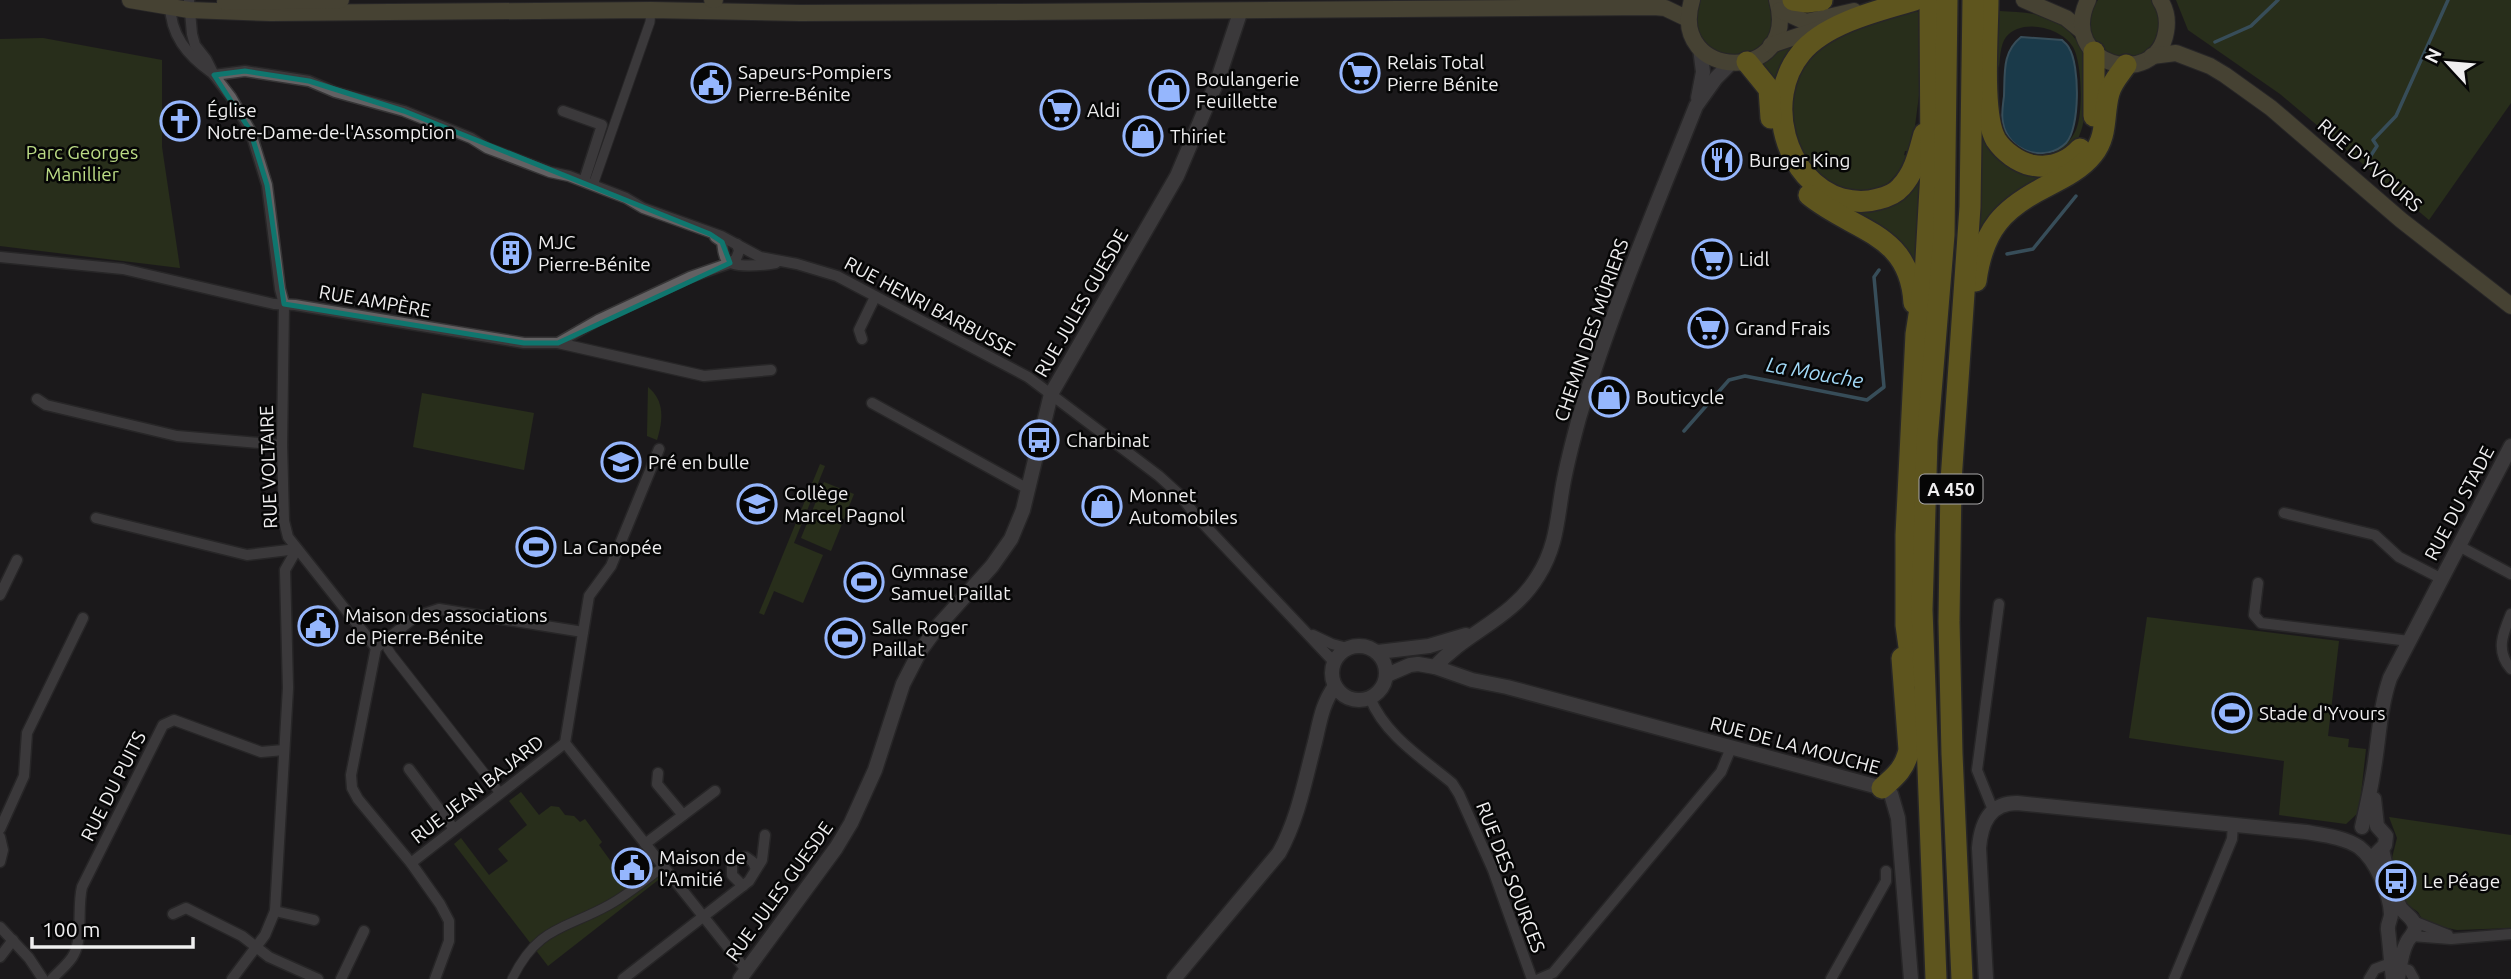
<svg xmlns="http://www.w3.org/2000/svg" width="2511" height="979" viewBox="0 0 2511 979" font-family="Ubuntu,sans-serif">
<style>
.green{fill:#38471b}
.water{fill:#196283;stroke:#5a8ca4;stroke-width:2}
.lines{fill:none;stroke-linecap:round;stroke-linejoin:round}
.stream{stroke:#5a8ca4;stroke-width:3.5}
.pedestrian-casing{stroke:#363536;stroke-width:11}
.minor-casing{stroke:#363536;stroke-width:13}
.tertiary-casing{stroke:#363536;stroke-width:17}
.secondary-casing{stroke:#363536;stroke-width:18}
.motorway-casing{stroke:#363536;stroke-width:24}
.pedestrian{stroke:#636163;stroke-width:9}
.minor{stroke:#636163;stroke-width:10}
.tertiary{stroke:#636163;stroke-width:14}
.secondary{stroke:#7a7350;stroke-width:16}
.motorway{stroke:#af9d23;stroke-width:21}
.marked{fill:none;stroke:#0f766e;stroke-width:5;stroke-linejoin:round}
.labels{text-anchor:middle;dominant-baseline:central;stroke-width:5;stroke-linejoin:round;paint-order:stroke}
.shield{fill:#060606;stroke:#aaa9aa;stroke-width:2}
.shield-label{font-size:18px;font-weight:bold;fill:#f0eff0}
.poi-label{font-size:19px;fill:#f0eff0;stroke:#060606;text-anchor:start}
.park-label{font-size:19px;fill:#bbdb85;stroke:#060606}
.street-label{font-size:19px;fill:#f0eff0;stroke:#060606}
.water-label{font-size:21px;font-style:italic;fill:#a2d9f7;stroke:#060606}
</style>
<rect width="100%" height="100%" fill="#1c1a1c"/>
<g class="green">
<path d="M1699 0H1771L1775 14 1770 38 1745 57C1737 56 1729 57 1722 55 1699 49 1692 20 1699 0Z"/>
<path d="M2098 0H2151C2159 10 2163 24 2157 36 2135 83 2067 45 2098 0Z"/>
<path d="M2176 0H2511V103L2429 220 2280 94 2188 30Z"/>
<path d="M1999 11C2018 12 2039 12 2057 22 2071 30 2085 49 2088 65 2089 75 2087 88 2086 98 2085 123 2080 160 2046 156 2059 150 2069 144 2075 132 2084 116 2082 62 2073 47 2061 27 2021 18 2006 37 2000 45 2000 59 1999 68L1997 61Z"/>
<path d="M1911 12H1924L1923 65 1913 141 1909 151H1905L1904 155 1907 156C1864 253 1749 135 1806 63 1810 58 1815 51 1820 47 1845 28 1881 21 1911 12Z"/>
<path d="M43 38 162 60V147L180 268 0 246V39Z"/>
<path d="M1805 38 1777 93 1762 64 1784 46Z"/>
<path d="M1982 122 2049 172 1980 236Z"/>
<path d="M1923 164 1917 274 1878 230 1852 209Z"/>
<path d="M648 387C665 401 663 420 657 440L647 436Z"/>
<path d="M422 393 534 413 524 470 413 447Z"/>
<path d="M820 464 825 466 794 543 823 555 803 603 774 591 764 615 759 613Z"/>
<path d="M824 482 854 494 831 551 801 538Z"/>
<path d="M2147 617 2339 641 2328 736 2349 739 2348 747 2366 749 2359 812 2346 824 2279 815 2284 761 2129 738Z"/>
<path d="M521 792 539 815 551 806 559 807 565 815 574 816 580 822 585 819 602 842 599 845 628 885 653 866 662 877 548 966 454 844 461 838 489 875 508 861 498 849 527 825 509 801Z"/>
<path d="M2389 817 2511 835V928L2457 930 2433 925 2422 919 2418 912 2405 903 2394 874 2392 858 2397 838Z"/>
</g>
<path class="water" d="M2021 37 2062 40C2065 43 2068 45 2069 48 2080 65 2080 129 2066 143 2046 163 2008 152 2003 123 2001 115 2003 104 2004 96 2005 73 2002 52 2021 37Z"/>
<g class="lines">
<g class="stream">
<path d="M2215 42 2251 26 2278 0"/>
<path d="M2368 160 2377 146 2373 140 2396 116 2448 0"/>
<path d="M2007 254 2033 249 2076 196"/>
<path d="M1684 431 1729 380 1745 376 1867 400 1884 387 1874 277 1879 270"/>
</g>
<g class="pedestrian-casing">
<g id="pedestrian">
<path d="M593 185 650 22 651 10"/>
<path d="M387 639 388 649 392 655 500 793"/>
<path d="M512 979C538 926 564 930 609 905 629 894 645 880 663 867"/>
</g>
</g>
<g class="minor-casing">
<g id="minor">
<path d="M189 0 192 34 195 45 206 59 214 75 231 97 250 130 267 185 280 289 284 304 282 445 284 521 288 537 376 648"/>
<path d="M170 3C170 35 187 55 212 73"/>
<path d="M214 75 245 71 309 81 335 92 404 111 471 138 487 148 550 172 569 176 626 198 643 208 721 236 760 257 797 264 837 276 1028 377 1159 476 1181 496 1196 516 1334 662"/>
<path d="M563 111 602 125 584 181"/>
<path d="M715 237 722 242C723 247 723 255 726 259 731 269 765 265 776 263"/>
<path d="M0 257 123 269 274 304 295 305 524 343H558L598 320 690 277 730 263 736 259 739 251 737 244"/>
<path d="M862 339 859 330 875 297"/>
<path d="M558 343 704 376 771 370"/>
<path d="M37 399 46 405 177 436 282 445"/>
<path d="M872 403 1028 489"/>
<path d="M659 449 611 566 589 596 565 743 746 970"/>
<path d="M2284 513 2375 535 2399 557 2442 579"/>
<path d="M96 518 247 555 297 549"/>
<path d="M2459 546 2511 574"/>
<path d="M2258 583 2254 615 2261 623 2409 641"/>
<path d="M0 595 17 560"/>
<path d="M2511 614C2503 633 2495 651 2511 669"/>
<path d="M1313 635 1332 644 1347 648"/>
<path d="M376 648 351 775 352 788 358 799 411 863 440 904 449 921V941L435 979"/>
<path d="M376 648 415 617 439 609 583 632"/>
<path d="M1370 698C1385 735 1422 758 1452 783L1459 794 1493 870 1532 979"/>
<path d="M409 769 454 829"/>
<path d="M658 773 657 784 683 815"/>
<path d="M1993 810 1977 770 1999 604"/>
<path d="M0 829 24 776 27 733 83 618"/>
<path d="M0 837 3 850 0 862"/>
<path d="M645 844 715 791"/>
<path d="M411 863 565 743"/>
<path d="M743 886 732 875V864L739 858 746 857 753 862 756 869"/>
<path d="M275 911 314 920"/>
<path d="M173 914 186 908 242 936 269 957 318 979"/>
<path d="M2413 921 2448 935"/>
<path d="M0 927 29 958 43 979"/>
<path d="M2412 936 2451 939 2511 934"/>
<path d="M0 957 13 940"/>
<path d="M52 979C59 971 70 963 74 954 83 937 77 907 82 887L163 725 174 720 261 752 284 750"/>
<path d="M232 979 265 935 275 911 288 688 285 570 297 549"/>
<path d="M341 979 364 931"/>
<path d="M623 979 749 881 762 860 765 835"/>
<path d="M1539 979 1553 973 1721 772 1731 748"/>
<path d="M1831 979 1886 881V871"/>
<path d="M2174 979 2232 839 2233 824"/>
<path d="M2369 979 2375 969 2388 964 2409 970 2414 979"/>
</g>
</g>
<g class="tertiary-casing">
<g id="tertiary">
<path d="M1698 98 1703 72 1700 48"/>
<circle cx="1359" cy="673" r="27"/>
<path d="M1378 652 1429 646 1466 635"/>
<path d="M1435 667C1467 631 1511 620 1538 576 1557 546 1557 519 1563 485 1567 463 1573 440 1579 418 1611 312 1655 209 1696 106L1716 78 1730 64"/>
<path d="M1387 675 1410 665 1418 664 1435 667 1472 680 1507 687 1882 788 1891 794 1898 818 1911 979"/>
<path d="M2374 799 2377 826 2386 836 2385 845 2376 854"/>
<path d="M2362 827C2366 810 2370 792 2373 774 2379 742 2379 710 2390 678L2511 446"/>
<path d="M2382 849C2386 869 2391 889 2400 907 2404 914 2415 918 2415 928 2414 935 2409 937 2407 942 2401 953 2400 967 2398 979"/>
<path d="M740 979 836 848 851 823 875 770 903 684 920 651 939 625 992 566 1011 539 1023 510 1051 394 1177 176 1218 79 1241 10"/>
<path d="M1174 979 1279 853C1298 819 1305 780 1315 742 1320 721 1322 704 1335 686"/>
<path d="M1986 979 1979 848C1981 823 1990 803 2017 803L2306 832C2323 835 2344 837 2359 847 2376 860 2390 893 2391 914 2391 920 2387 924 2388 930 2390 946 2391 963 2393 979"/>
</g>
</g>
<g class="secondary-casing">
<g id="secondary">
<path d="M130 0 189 10 271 13 651 10 800 13 1004 12 1654 7 1665 8 1688 19"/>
<path d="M712 0H715"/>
<path d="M1692 0C1667 82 1801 85 1777 0"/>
<path d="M2024 0 2066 18 2082 31"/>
<path d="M2088 0C2057 65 2156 91 2166 32 2168 21 2166 9 2160 0"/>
<path d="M225 2 341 0"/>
<path d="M1780 10 1806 22 1854 11"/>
<path d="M1771 45 1825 27"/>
<path d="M2152 56 2176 53 2210 66 2225 75 2271 108 2401 220 2511 306"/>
</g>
</g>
<g class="motorway-casing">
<g id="motorway">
<path d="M1793 0 1807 2 1822 0"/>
<path d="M1915 0C1880 10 1825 23 1801 53 1763 99 1784 181 1842 199 1854 202 1865 203 1878 199 1887 197 1895 194 1901 187 1915 172 1919 152 1924 134"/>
<path d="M1988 0C1988 32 1981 115 1996 140 2004 152 2018 162 2031 165 2051 169 2067 163 2080 149"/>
<path d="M2094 52V116"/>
<path d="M1747 62 1769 89 1771 118"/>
<path d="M1809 195C1854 232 1910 232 1914 303"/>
<path d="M1976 281C1983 229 2003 208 2049 185 2065 177 2082 168 2093 154 2108 136 2103 114 2109 93 2112 82 2120 74 2126 65"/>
<path d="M1913 676 1906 625V535L1916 334 1925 276 1931 171 1930 0"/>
<path d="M1882 788C1896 776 1905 768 1909 750L1902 658"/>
<path d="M1936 979 1922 610 1927 441 1944 235 1947 0"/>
<path d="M1962 979 1952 754 1949 621 1951 481 1970 207 1973 0"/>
</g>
</g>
<use href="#pedestrian" class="pedestrian"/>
<use href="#minor" class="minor"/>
<use href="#tertiary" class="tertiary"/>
<use href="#secondary" class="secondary"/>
<use href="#motorway" class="motorway"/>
</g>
<path d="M0 0H2511V979H0ZM245 71 309 81 404 111 710 234 722 242 730 263 558 343H524L284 304 267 185 250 130 214 75Z" fill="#1c1a1c" fill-opacity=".55" fill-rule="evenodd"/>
<path class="marked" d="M245 71 309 81 404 111 710 234 722 242 730 263 558 343H524L284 304 267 185 250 130 214 75Z"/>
<defs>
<g id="supermarket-ring" transform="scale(2.0125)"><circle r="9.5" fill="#060606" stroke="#95b6fd" stroke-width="1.5"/><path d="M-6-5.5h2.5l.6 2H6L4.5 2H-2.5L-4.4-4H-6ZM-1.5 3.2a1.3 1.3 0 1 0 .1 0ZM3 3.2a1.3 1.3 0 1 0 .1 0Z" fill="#95b6fd"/></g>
<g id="civic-ring" transform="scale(2.0125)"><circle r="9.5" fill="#060606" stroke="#95b6fd" stroke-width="1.5"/><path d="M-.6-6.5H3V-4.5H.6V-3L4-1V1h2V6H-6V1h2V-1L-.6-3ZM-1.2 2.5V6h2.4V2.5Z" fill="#95b6fd"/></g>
<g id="shop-ring" transform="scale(2.0125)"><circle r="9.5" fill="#060606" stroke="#95b6fd" stroke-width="1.5"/><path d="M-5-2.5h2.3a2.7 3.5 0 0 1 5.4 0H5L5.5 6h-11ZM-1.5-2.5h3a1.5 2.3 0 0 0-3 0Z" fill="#95b6fd"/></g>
<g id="church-ring" transform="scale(2.0125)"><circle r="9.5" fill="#060606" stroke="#95b6fd" stroke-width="1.5"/><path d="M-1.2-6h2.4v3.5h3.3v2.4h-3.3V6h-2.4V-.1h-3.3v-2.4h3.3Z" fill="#95b6fd"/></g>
<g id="restaurant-ring" transform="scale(2.0125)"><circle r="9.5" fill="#060606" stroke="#95b6fd" stroke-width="1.5"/><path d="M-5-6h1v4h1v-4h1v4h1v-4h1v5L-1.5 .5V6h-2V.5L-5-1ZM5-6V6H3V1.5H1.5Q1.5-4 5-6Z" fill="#95b6fd"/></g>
<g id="building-ring" transform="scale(2.0125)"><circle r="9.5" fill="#060606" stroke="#95b6fd" stroke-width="1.5"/><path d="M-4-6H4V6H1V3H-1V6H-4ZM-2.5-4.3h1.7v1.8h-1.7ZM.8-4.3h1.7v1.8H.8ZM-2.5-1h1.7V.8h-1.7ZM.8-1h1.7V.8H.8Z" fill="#95b6fd"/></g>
<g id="bus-ring" transform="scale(2.0125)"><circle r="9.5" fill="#060606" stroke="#95b6fd" stroke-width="1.5"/><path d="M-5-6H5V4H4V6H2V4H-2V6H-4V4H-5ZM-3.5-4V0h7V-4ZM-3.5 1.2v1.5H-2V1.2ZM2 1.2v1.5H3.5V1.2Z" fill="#95b6fd"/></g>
<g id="school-ring" transform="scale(2.0125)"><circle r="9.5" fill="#060606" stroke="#95b6fd" stroke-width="1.5"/><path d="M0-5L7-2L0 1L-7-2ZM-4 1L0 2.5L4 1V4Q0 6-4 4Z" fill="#95b6fd"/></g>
<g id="stadium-ring" transform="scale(2.0125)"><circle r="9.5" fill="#060606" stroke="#95b6fd" stroke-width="1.5"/><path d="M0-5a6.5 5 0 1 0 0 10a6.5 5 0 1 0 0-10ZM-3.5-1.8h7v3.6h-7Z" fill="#95b6fd"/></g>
</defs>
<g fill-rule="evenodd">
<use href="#supermarket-ring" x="1360" y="73"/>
<use href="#civic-ring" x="711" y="83"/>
<use href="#shop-ring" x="1169" y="90"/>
<use href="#supermarket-ring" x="1060" y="110"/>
<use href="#church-ring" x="180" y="121"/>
<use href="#shop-ring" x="1143" y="136"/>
<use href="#restaurant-ring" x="1722" y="160"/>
<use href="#building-ring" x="511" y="253"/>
<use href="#supermarket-ring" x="1712" y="259"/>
<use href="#supermarket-ring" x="1708" y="328"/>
<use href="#shop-ring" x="1609" y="397"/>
<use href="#bus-ring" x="1039" y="440"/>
<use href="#school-ring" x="621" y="462"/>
<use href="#school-ring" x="757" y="504"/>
<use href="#shop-ring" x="1102" y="506"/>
<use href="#stadium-ring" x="536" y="547"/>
<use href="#stadium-ring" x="864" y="582"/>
<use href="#civic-ring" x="318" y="626"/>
<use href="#stadium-ring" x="845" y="638"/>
<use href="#stadium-ring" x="2232" y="713"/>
<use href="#civic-ring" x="632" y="868"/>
<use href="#bus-ring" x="2396" y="881"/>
</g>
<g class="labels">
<rect class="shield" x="1919.5" y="474.5" width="63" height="29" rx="5"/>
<g class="shield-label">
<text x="1951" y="489">A 450</text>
</g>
<g class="poi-label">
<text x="1387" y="62">Relais Total<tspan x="1387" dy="22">Pierre Bénite</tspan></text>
<text x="738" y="72">Sapeurs-Pompiers<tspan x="738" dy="22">Pierre-Bénite</tspan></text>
<text x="1196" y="79">Boulangerie<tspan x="1196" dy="22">Feuillette</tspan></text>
<text x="207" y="110">Église<tspan x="207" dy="22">Notre-Dame-de-l'Assomption</tspan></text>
<text x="1087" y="110">Aldi</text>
<text x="1170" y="136">Thiriet</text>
<text x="1749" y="160">Burger King</text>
<text x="538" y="242">MJC<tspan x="538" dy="22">Pierre-Bénite</tspan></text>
<text x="1739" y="259">Lidl</text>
<text x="1735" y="328">Grand Frais</text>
<text x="1636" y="397">Bouticycle</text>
<text x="1066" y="440">Charbinat</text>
<text x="648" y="462">Pré en bulle</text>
<text x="784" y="493">Collège<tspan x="784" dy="22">Marcel Pagnol</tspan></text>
<text x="1129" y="495">Monnet<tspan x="1129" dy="22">Automobiles</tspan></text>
<text x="563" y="547">La Canopée</text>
<text x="891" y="571">Gymnase<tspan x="891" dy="22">Samuel Paillat</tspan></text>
<text x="345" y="615">Maison des associations<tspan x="345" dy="22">de Pierre-Bénite</tspan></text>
<text x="872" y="627">Salle Roger<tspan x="872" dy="22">Paillat</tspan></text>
<text x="2259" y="713">Stade d'Yvours</text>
<text x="659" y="857">Maison de<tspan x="659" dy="22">l'Amitié</tspan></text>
<text x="2423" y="881">Le Péage</text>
</g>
<g class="park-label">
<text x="82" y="152">Parc Georges<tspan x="82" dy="22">Manillier</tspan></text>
</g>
<g class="street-label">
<text transform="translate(2370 165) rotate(41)">RUE D'YVOURS</text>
<text transform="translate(375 301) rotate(10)">RUE AMPÈRE</text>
<text transform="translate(1081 303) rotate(-60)">RUE JULES GUESDE</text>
<text transform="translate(930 306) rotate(28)">RUE HENRI BARBUSSE</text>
<text transform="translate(1591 330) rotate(-71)">CHEMIN DES MÛRIERS</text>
<text transform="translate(268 467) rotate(-92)">RUE VOLTAIRE</text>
<text transform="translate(2459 503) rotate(-62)">RUE DU STADE</text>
<text transform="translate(1795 745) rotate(15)">RUE DE LA MOUCHE</text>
<text transform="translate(113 786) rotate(-63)">RUE DU PUITS</text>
<text transform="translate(477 789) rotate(-38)">RUE JEAN BAJARD</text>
<text transform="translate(1511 877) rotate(69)">RUE DES SOURCES</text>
<text transform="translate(779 891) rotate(-54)">RUE JULES GUESDE</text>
</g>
<g class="water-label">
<text transform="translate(1815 372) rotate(10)">La Mouche</text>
</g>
</g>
<g transform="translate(2448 63) rotate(296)" stroke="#060606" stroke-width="5" paint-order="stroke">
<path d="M0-5L12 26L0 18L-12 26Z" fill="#f0eff0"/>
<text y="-10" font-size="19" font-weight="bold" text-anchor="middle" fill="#f0eff0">N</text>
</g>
<path d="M32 937v10h161v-10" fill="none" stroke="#f0eff0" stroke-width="3.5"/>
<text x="42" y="937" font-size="21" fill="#f0eff0" stroke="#060606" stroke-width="5" paint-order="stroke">100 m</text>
</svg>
